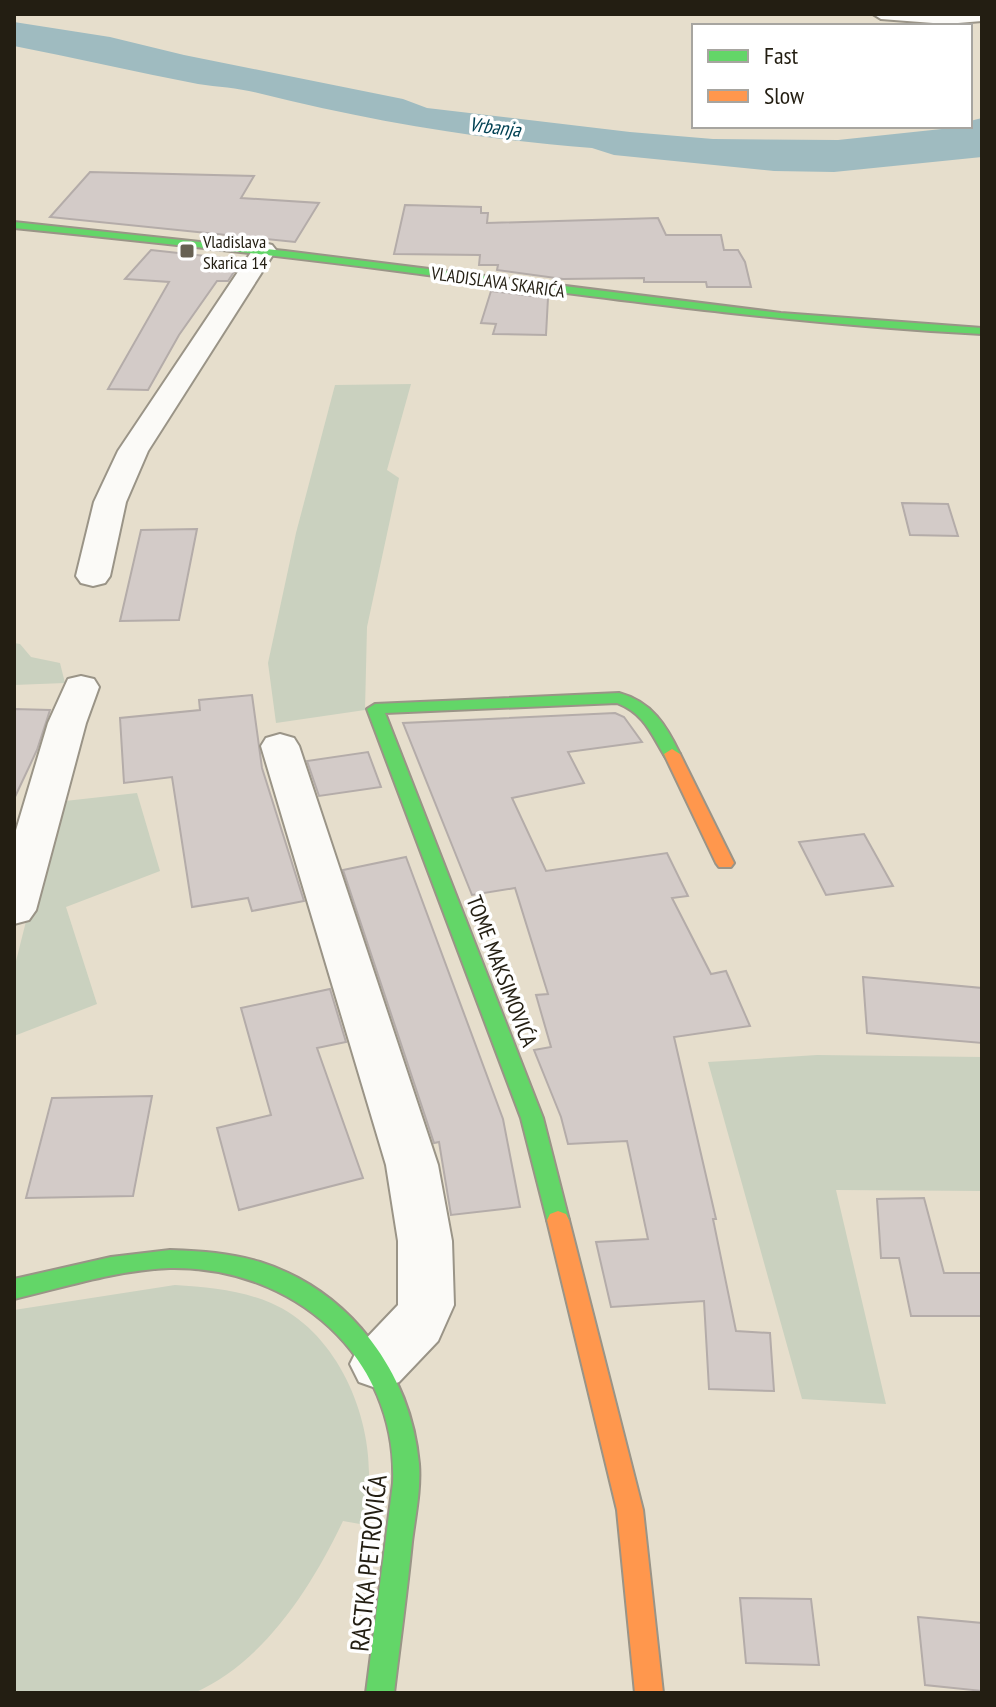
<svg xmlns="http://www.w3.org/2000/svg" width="996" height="1707" viewBox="0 0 996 1707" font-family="'PT Sans Narrow',sans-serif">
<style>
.green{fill:#cad1bf}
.water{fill:#9fbbc0}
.building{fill:#d3cbc8;stroke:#b4aca9;stroke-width:2}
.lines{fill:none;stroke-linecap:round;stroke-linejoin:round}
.street-casing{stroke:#9a9487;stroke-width:4}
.fast-casing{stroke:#9a9487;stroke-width:4}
.slow-casing{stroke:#9a9487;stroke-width:4}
.street{fill:#fbfaf7;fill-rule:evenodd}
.fast{fill:#63d668;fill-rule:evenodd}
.slow{fill:#ff974d;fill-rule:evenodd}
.poi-dot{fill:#676153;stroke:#fff;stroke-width:3}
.labels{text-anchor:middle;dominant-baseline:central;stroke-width:7;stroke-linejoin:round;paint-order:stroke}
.far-poi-label{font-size:18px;fill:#231e12;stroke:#fff;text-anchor:start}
.far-street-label{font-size:18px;fill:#231e12;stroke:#fff}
.far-water-label{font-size:20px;font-style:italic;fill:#014153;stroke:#fff}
.street-label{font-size:22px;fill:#231e12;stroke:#fff}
.near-street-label{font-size:26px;fill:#231e12;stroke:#fff}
</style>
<rect width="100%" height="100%" fill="#e6decc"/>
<g class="green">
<path d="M411 384 387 470 399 478 367 627 365 710 276 723 268 663 296 533 335 385Z"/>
<path d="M14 643 20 644 31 657 60 663 65 683 14 685Z"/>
<path d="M137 793 160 871 66 907 97 1004 14 1036V969L56 802Z"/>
<path d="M817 1055 982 1057V1191L836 1190 886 1404 802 1399 708 1062Z"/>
<path d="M175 1285C208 1287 240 1290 271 1303 334 1330 370 1409 369 1476 369 1492 363 1509 360 1524L343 1521C311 1588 264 1662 194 1693H14V1310Z"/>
</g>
<path class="water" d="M14 22 110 37 184 55 403 99 427 108 630 132 713 139 838 140 970 126V121L982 118V157L834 172 774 171 614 155 592 148C475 139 371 121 258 93 239 88 218 87 198 84 136 72 75 58 14 46Z"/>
<g class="building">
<path d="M90 172 254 176 241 198 319 203 295 242 50 217Z"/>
<path d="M405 205 481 207V213H488L487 223 658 218 666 235H721L724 250H738L745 262 751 287H707L706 282H644V278L563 279 497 270 498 265H479L480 255 394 254Z"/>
<path d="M151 250 242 260 228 281H217L179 335 148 390 108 389 169 282 125 279Z"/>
<path d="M491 291 548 298 546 335 493 334 496 324 481 323Z"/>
<path d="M902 503 948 504 958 536 910 535Z"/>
<path d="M197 529 179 620 120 621 141 530Z"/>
<path d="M252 695 262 768 304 901 252 911 248 898 192 907 172 777 124 783 120 718 200 710 199 700Z"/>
<path d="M14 709 50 710 37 750 14 799Z"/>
<path d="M615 713 624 717 642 742 568 752 584 783 512 798 546 871 667 853 688 896 672 898 711 974 726 971 750 1026 674 1037 716 1219H713L736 1331 770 1333 774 1391 709 1389 704 1301 611 1307 596 1242 648 1239 627 1141 568 1144 561 1117 534 1050 551 1047 536 995 548 994 515 888 472 895 403 723Z"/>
<path d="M368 752 381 787 319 796 307 761Z"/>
<path d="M864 834 893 886 826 895 799 842Z"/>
<path d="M406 857 503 1119 520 1207 451 1215 439 1142 434 1143 343 870Z"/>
<path d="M863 977 982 988V1043L867 1033Z"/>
<path d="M330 989 346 1042 317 1048 363 1178 239 1210 217 1128 271 1115 241 1008Z"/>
<path d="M152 1096 133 1196 26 1198 52 1098Z"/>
<path d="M924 1198 944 1273H982V1316H911L899 1258H881L877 1199Z"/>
<path d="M740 1598 811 1599 819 1665 746 1663Z"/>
<path d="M918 1617 982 1623V1691L925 1685Z"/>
</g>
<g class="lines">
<g class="street-casing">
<g id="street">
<path d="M873 14H982V21L946 24 881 19Z"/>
<path d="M264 243 272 245 276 250 148 451 126 502 110 576 105 583 93 586 81 583 76 576 94 502 118 451 256 245Z"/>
<path d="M81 676 94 679 99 687 86 723 36 910 29 920 14 924V837L48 723 68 679Z"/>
<path d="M280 734 294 738 299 746 438 1165 452 1241 454 1305 438 1341 399 1382 379 1389 359 1382 350 1364 359 1346 398 1305V1241L386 1165 261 746 266 738Z"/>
</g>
</g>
<g class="fast-casing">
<g id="fast">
<path d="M14 222 285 251 781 313 982 328V334C788 324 597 297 405 272 275 255 144 241 14 228Z"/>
<path d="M619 693C652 702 666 725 680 754L678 758H666C651 734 645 714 617 703L385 713 543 1118 569 1220 566 1226 558 1229 550 1226 547 1220 521 1118 367 709 375 704Z"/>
<path d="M170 1250C201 1251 230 1253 260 1262 349 1290 411 1372 419 1464 421 1490 415 1517 412 1542 407 1593 400 1643 394 1693H366L393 1483C398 1356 293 1266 170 1268 117 1270 65 1287 14 1299V1279L111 1257Z"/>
</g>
</g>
<g class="slow-casing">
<g id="slow">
<path d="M672 749 680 754 734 863 731 867H719L716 863 664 754Z"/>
<path d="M558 1211 566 1214 569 1220 643 1510 663 1693H635L617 1510 547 1220 550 1214Z"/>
</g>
</g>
<use href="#street" class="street"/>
<use href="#fast" class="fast"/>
<use href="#slow" class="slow"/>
</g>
<rect class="poi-dot" x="179" y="243" width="16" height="16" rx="4"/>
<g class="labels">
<g class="far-poi-label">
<text x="203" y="241">Vladislava<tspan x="203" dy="21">Skarica 14</tspan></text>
</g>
<g class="far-street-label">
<text transform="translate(498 282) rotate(8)">VLADISLAVA SKARIĆA</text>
</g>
<g class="far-water-label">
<text transform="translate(495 127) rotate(7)">Vrbanja</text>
</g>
<g class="street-label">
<text transform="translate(502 971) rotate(69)">TOME MAKSIMOVIĆA</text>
</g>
<g class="near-street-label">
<text transform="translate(368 1563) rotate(-84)">RASTKA PETROVIĆA</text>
</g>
</g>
<rect width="996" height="1707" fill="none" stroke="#231e12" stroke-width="32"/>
<rect x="692" y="24" width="280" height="104" fill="#ffffff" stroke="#a7a5a0" stroke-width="2"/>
<rect x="708" y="50" width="40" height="12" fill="#63d668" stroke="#a7a5a0" stroke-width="2"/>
<text x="764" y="64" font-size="24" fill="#231e12">Fast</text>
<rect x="708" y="90" width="40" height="12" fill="#ff974d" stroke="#a7a5a0" stroke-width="2"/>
<text x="764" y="104" font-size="24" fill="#231e12">Slow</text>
</svg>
